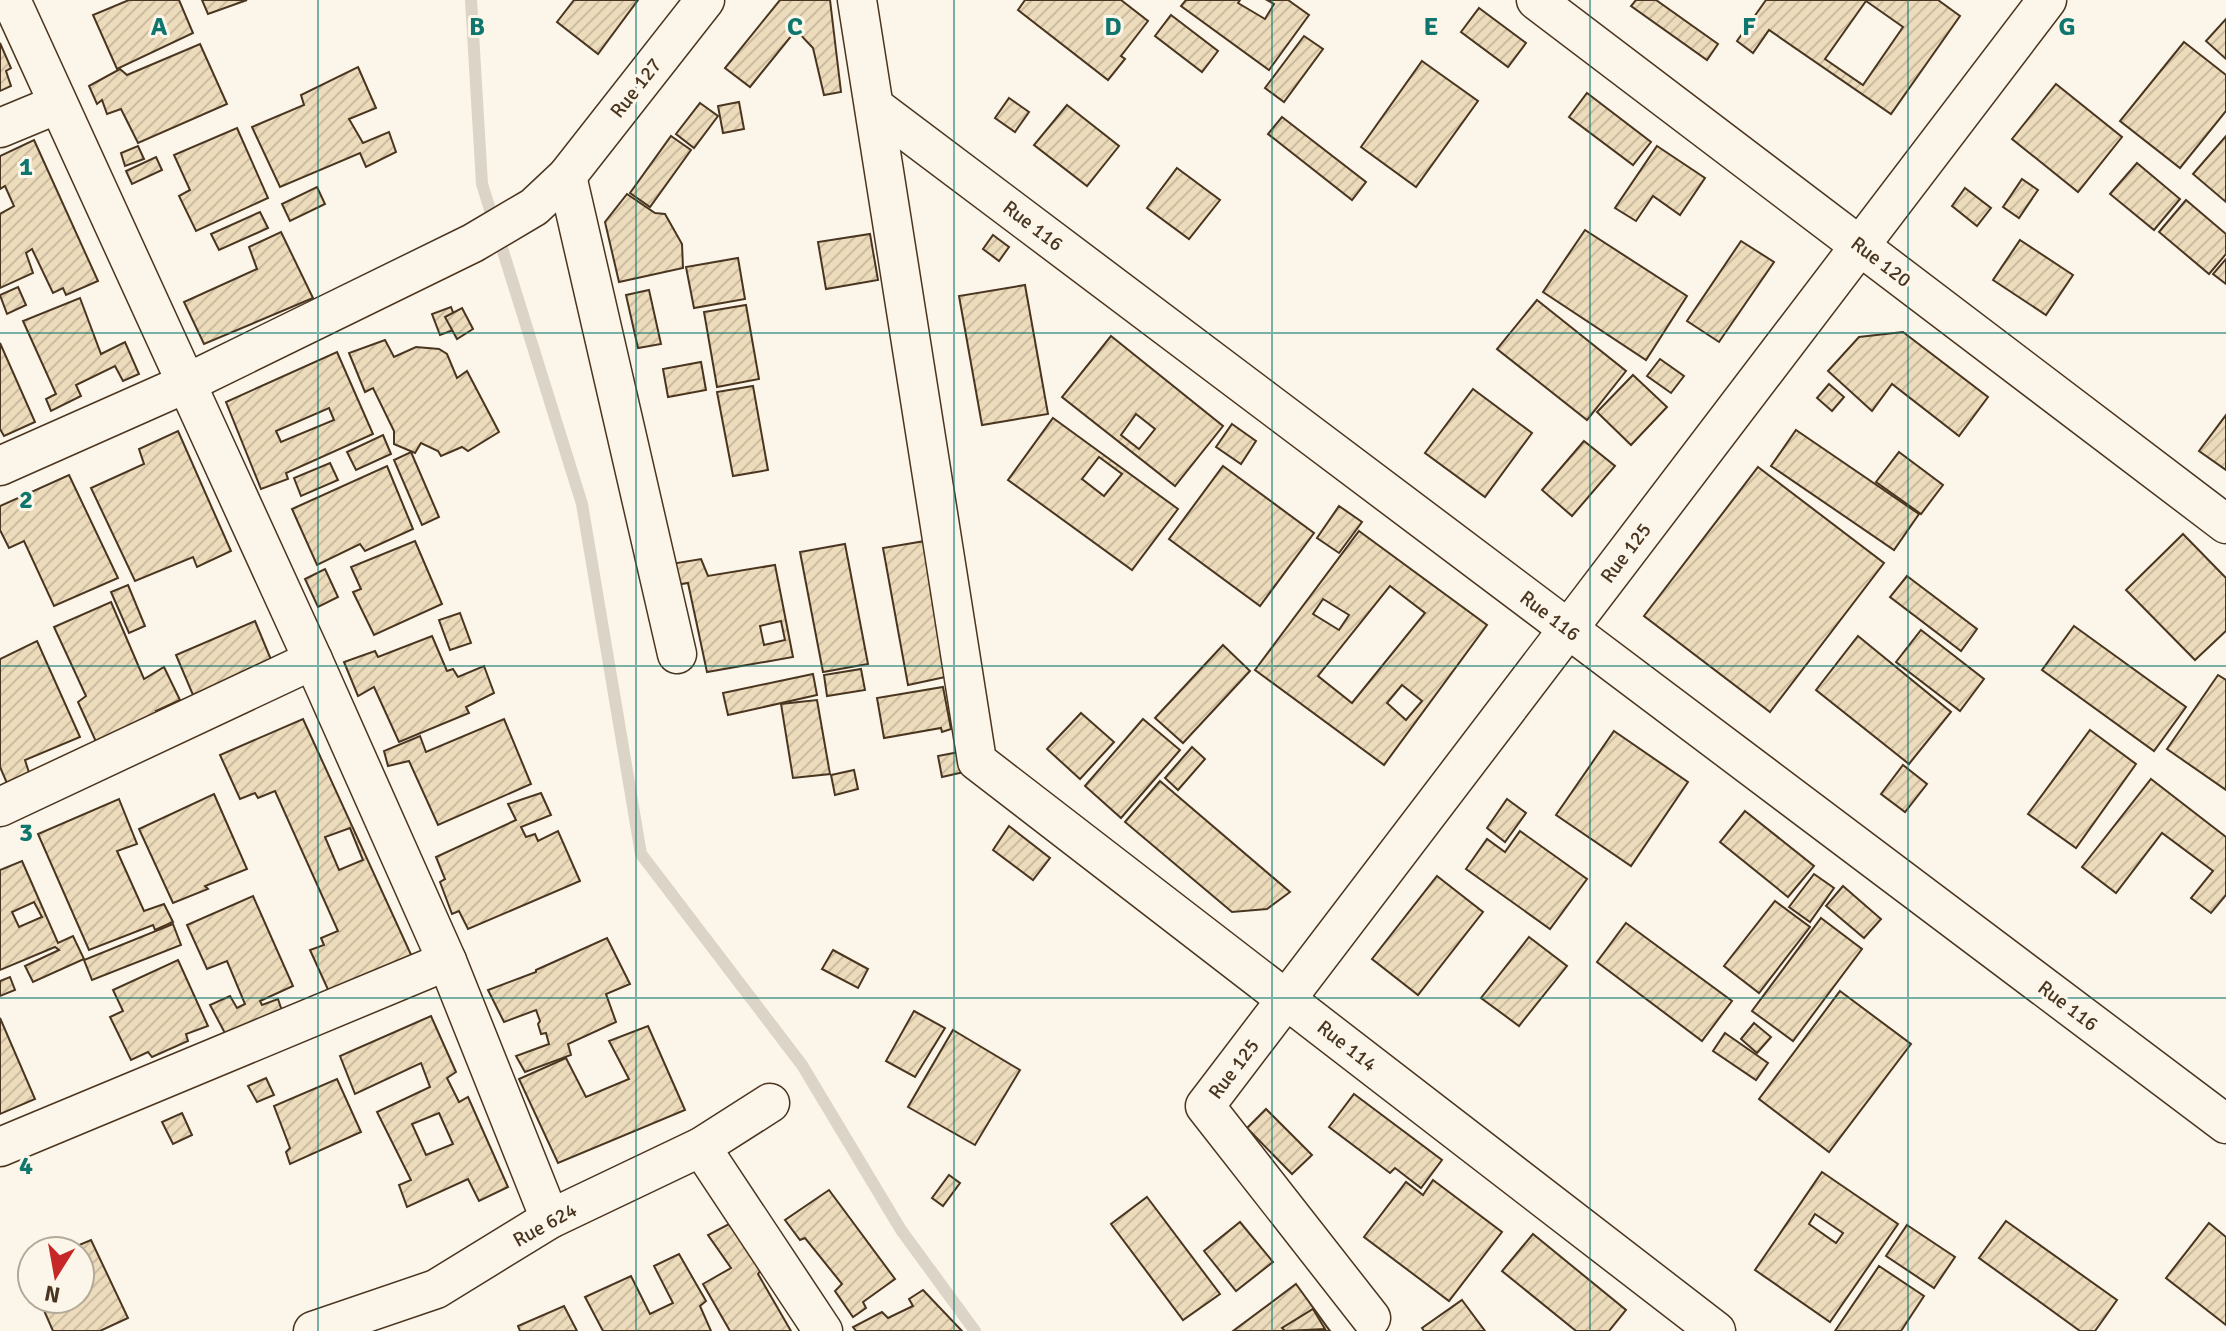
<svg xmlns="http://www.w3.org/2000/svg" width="2226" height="1331" viewBox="0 0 2226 1331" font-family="Signika,sans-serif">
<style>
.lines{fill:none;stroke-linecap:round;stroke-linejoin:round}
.stream{stroke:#dcd4c6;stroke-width:12}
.building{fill:url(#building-hatch);stroke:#4a3520;stroke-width:2;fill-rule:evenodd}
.street-casing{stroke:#4a3520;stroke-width:41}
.street{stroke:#fbf6e9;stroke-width:38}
.grid{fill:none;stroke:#0f766e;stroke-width:2;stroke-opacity:0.55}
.labels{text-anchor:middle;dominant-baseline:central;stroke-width:6;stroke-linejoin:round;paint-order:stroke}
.street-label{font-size:20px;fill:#4a3520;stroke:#fbf6e9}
.grid-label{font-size:26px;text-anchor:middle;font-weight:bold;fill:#0f766e;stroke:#fbf6e9;stroke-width:6;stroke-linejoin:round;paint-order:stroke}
</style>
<defs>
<pattern id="building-hatch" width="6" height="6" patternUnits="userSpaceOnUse" patternTransform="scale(2)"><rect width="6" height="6" fill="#ecdcbc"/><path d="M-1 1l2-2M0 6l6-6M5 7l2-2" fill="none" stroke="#ccbda1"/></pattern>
</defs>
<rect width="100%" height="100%" fill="#fbf6e9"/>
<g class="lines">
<path class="stream" d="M471 0 482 184 582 504 641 854 802 1065 901 1230 975 1331"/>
</g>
<g class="building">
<path d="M129 0H179L193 33 117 69 93 15Z"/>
<path d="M202 0H247L208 14Z"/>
<path d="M574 0H638L598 54 557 22Z"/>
<path d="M780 0H830L841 92 824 95 813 48 796 30 750 87 725 68Z"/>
<path d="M1025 0H1121L1148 21 1121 56 1125 59 1108 80 1018 10Z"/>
<path d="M1186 0H1240L1238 3 1265 19 1274 4 1267 0H1288L1309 15 1269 70 1181 6Z"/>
<path d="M1636 0H1656L1718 44 1707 60 1631 6Z"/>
<path d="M1766 0H1938L1960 16 1891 114 1769 30 1753 53 1737 41ZM1866 1 1903 27 1863 85 1825 59Z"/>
<path d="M1479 8 1526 43 1508 67 1461 32Z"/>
<path d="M1171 15 1218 51 1202 72 1155 36Z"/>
<path d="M2226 19V59L2206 41Z"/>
<path d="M1304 36 1323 49 1284 102 1265 88Z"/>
<path d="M2184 42 2226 75V111L2180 168 2120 121Z"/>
<path d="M0 43 11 68 6 71 11 86 0 91Z"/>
<path d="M200 44 227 104 138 143 121 109 107 114 102 100 97 104 89 86 120 69 127 75Z"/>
<path d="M1422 61 1478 101 1416 187 1361 147Z"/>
<path d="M358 67 376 108 349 119 363 143 389 132 396 152 366 167 360 153 280 187 252 127 304 105 301 95Z"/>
<path d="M2056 84 2122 137 2078 192 2012 139Z"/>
<path d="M1587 93 1651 142 1633 165 1569 117Z"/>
<path d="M1009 98 1029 112 1015 132 995 118Z"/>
<path d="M739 102 744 129 723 133 718 106Z"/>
<path d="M700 103 718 116 694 148 676 134Z"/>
<path d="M1067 105 1119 146 1087 186 1034 145Z"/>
<path d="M1282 117 1366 182 1352 200 1268 134Z"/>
<path d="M237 128 268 198 196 231 179 196 190 190 174 155Z"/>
<path d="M671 136 691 150 650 207 630 193Z"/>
<path d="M2226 136V202L2193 174Z"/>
<path d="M34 140 98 281 66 295 63 288 53 293 32 249 26 253 33 273 0 288V214L14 206 5 186 0 189V156Z"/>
<path d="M138 146 144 159 125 166 121 153Z"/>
<path d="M1657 146 1705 178 1680 215 1653 196 1636 221 1615 208Z"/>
<path d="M156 157 162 170 132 184 126 171Z"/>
<path d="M2137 163 2180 199 2154 230 2110 194Z"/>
<path d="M1177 168 1220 200 1189 239 1147 208Z"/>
<path d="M2022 179 2038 190 2019 218 2003 207Z"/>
<path d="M317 187 325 204 290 221 282 204Z"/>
<path d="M1965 188 1991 208 1977 226 1952 206Z"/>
<path d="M627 194 655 213 665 214 682 244 683 268 619 282 605 222Z"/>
<path d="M2186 200 2226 234V254L2209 274 2159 232Z"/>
<path d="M260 212 268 228 219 250 211 234Z"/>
<path d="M1585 230 1687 296 1646 360 1543 292Z"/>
<path d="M281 232 313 298 204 344 184 302 257 269 249 247Z"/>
<path d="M870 234 878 280 826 289 818 242Z"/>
<path d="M993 235 1009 247 999 261 983 249Z"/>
<path d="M2020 240 2073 275 2046 315 1993 280Z"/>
<path d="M1741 241 1774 262 1719 342 1687 321Z"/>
<path d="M738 258 745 299 694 308 686 267Z"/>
<path d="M2226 259V284L2213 274Z"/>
<path d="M1025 285 1048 414 982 425 959 296Z"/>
<path d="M18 287 26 305 7 314 0 295Z"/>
<path d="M649 290 661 344 638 348 626 295Z"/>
<path d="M80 298 101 354 125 342 139 374 123 381 115 366 76 385 81 396 51 411 46 399 56 394 23 321Z"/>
<path d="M1537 300 1626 371 1587 420 1497 349Z"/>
<path d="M746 305 759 379 717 387 704 312Z"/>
<path d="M451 307 459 328 440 335 432 314Z"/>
<path d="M462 308 473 329 457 339 445 317Z"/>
<path d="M1903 332 1988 397 1959 436 1892 384 1872 411 1828 371 1859 337Z"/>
<path d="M1111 336 1223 426 1175 486 1062 397ZM1136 414 1155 429 1139 449 1121 435Z"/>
<path d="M385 340 394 357 416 347 439 349 447 354 457 378 467 371 499 432 468 451 462 447 441 456 438 451 421 443 415 453 394 444V431L373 388 365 392 349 353Z"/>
<path d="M0 343 35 422 4 436 0 429Z"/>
<path d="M337 352 373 434 286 473 288 479 261 489 226 402ZM329 408 334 420 281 442 276 431Z"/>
<path d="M1660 359 1684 376 1671 393 1647 376Z"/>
<path d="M701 362 706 390 668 397 663 369Z"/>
<path d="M1633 375 1667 407 1631 445 1597 412Z"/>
<path d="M1829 384 1844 397 1832 411 1817 398Z"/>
<path d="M753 386 768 470 733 476 717 392Z"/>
<path d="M1473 389 1532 433 1485 497 1425 453Z"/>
<path d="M2226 415V470L2199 451Z"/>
<path d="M1053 418 1178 509 1132 570 1008 480ZM1099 457 1122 474 1104 496 1082 479Z"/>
<path d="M1232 424 1256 441 1241 464 1216 447Z"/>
<path d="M1796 430 1919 514 1894 550 1771 466Z"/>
<path d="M178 431 231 551 197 567 193 557 135 581 91 488 144 464 139 449Z"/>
<path d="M383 435 391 454 356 470 347 452Z"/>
<path d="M1584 441 1615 466 1572 516 1542 490Z"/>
<path d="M411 452 439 517 422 525 394 460Z"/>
<path d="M1899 452 1943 485 1921 514 1876 482Z"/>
<path d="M330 463 338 480 301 496 294 478Z"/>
<path d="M387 466 413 529 365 551 360 544 317 565 292 509Z"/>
<path d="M1223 466 1314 533 1260 606 1169 539Z"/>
<path d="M1758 467 1884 563 1770 712 1644 616Z"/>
<path d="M69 475 118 578 54 606 24 541 9 548 0 530V506Z"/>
<path d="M1339 506 1362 522 1339 553 1317 538Z"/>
<path d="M1359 531 1487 625 1384 765 1255 670ZM1390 586 1425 613 1352 703 1318 676ZM1323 599 1349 615 1339 630 1313 614ZM1402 685 1422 701 1406 720 1387 703Z"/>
<path d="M2183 534 2226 578V631L2195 660 2126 590Z"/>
<path d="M415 541 442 604 374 635 353 592 361 589 351 567Z"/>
<path d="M925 541 950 676 908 685 883 548Z"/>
<path d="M845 544 868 664 823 672 800 552Z"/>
<path d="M701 559 708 576 775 565 793 657 707 672 688 583 669 586 665 565ZM781 621 785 640 764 645 760 626Z"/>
<path d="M325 569 338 597 318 607 305 579Z"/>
<path d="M1907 576 1977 629 1961 651 1890 597Z"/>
<path d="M128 585 145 626 129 633 111 592Z"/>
<path d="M111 602 144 679 164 667 180 700 156 711 160 718 97 744 78 702 86 696 54 627Z"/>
<path d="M460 613 471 643 450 650 439 620Z"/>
<path d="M255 621 272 662 193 695 176 655Z"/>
<path d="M2074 626 2186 707 2154 751 2042 670Z"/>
<path d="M1921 630 1984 679 1960 711 1896 662Z"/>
<path d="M432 636 447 671 453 669 458 677 484 666 494 693 466 707 469 713 399 742 374 687 358 696 344 662 375 651 378 657Z"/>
<path d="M1858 636 1951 712 1909 764 1816 690Z"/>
<path d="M37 641 80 737 25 760 31 779 9 788 0 767V659Z"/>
<path d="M1223 645 1250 671 1183 743 1155 718Z"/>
<path d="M861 669 865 690 827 696 824 675Z"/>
<path d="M813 674 817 695 728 715 723 693Z"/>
<path d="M2218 675 2226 680V790L2167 749Z"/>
<path d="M943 687 951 729 942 732 941 728 884 738 877 698Z"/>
<path d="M817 700 830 774 793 778 781 704Z"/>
<path d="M1081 713 1114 742 1080 779 1047 749Z"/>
<path d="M303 719 413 959 330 994 310 950 324 945 321 938 338 931 275 791 258 798 255 793 240 799 220 755ZM350 828 363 860 339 870 325 837Z"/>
<path d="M504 719 531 784 438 825 409 761 388 766 384 751 420 736 426 752Z"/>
<path d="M1143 719 1180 750 1121 818 1085 786Z"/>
<path d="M2090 730 2136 764 2076 848 2028 814Z"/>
<path d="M1614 731 1688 782 1631 866 1556 815Z"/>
<path d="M1192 747 1205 759 1178 790 1165 778Z"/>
<path d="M959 752 964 772 942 777 938 756Z"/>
<path d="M1903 765 1927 784 1905 812 1881 794Z"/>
<path d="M854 770 858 789 835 795 831 775Z"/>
<path d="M2151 779 2226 837V895L2211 913 2191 898 2213 871 2162 833 2116 893 2082 867Z"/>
<path d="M1160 781 1290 892 1267 909 1232 912 1125 822Z"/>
<path d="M541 793 551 815 521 827 526 837 535 834 538 841 558 831 580 881 468 929 459 911 452 914 440 882 445 879 436 857 516 820 508 804Z"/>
<path d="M214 794 247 869 205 886 208 889 173 903 139 829Z"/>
<path d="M119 799 137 844 117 851 144 911 164 904 173 922 155 930 153 925 89 950 38 834Z"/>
<path d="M1507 799 1526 813 1505 842 1487 828Z"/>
<path d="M1745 811 1814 866 1788 897 1720 842Z"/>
<path d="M1009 826 1050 858 1033 880 993 850Z"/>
<path d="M1520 831 1587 879 1550 929 1466 869 1487 839 1505 852Z"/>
<path d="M22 861 58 943 73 936 84 959 33 982 25 966 59 950 55 947 0 970V870ZM34 902 42 917 19 927 12 912Z"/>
<path d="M1814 874 1834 888 1810 922 1789 907Z"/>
<path d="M1437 876 1483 912 1418 995 1372 959Z"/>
<path d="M1843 886 1881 919 1864 938 1826 906Z"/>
<path d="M253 896 293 986 260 1001 262 1005 278 999 282 1011 226 1035 210 1005 230 996 237 1008 245 1004 227 961 207 969 187 925Z"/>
<path d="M1775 901 1810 927 1759 993 1724 966Z"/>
<path d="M1821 918 1862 949 1793 1041 1752 1011Z"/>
<path d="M1626 923 1732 1001 1702 1041 1597 962Z"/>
<path d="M173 924 181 945 92 980 84 960Z"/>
<path d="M1529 937 1567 966 1519 1026 1481 998Z"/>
<path d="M607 938 630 984 606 994 616 1022 568 1044 571 1055 525 1072 516 1056 549 1044 546 1033 541 1034 538 1024 540 1021 536 1010 504 1022 488 990 536 972V970Z"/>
<path d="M833 950 868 969 858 988 822 969Z"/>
<path d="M178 960 208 1026 186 1034 188 1041 152 1057 148 1052 131 1060 110 1017 123 1011 113 990Z"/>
<path d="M10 977 15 990 0 996V981Z"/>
<path d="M1840 991 1911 1044 1829 1152 1759 1099Z"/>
<path d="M914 1011 945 1028 915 1077 886 1061Z"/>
<path d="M431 1016 456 1072 447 1078 459 1102 468 1097 508 1187 479 1201 468 1179 407 1207 399 1185 411 1180 377 1112 430 1087 421 1063 355 1094 340 1056ZM439 1113 453 1144 426 1155 412 1124Z"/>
<path d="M0 1018 35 1099 0 1114Z"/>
<path d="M1754 1023 1771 1037 1757 1053 1741 1039Z"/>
<path d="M648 1026 685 1110 558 1163 519 1079 566 1058 586 1097 629 1079 609 1041Z"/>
<path d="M953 1030 1020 1070 975 1145 908 1107Z"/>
<path d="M1725 1033 1768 1063 1756 1080 1713 1051Z"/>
<path d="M266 1078 274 1095 257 1102 248 1086Z"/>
<path d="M337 1079 361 1132 290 1164 286 1152 290 1148 274 1106Z"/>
<path d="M1354 1094 1442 1160 1421 1188 1395 1168 1390 1173 1329 1127Z"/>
<path d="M1266 1109 1312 1155 1292 1174 1247 1128Z"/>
<path d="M182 1113 192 1135 173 1144 162 1122Z"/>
<path d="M1822 1172 1898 1224 1830 1322 1755 1270ZM1815 1214 1843 1233 1836 1243 1809 1224Z"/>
<path d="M949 1175 960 1183 943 1206 932 1198Z"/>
<path d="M1433 1180 1502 1232 1449 1301 1364 1237 1406 1182 1423 1195Z"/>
<path d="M829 1190 895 1279 863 1302 866 1308 853 1317 835 1291 842 1284 805 1238 800 1240 785 1220Z"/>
<path d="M1147 1197 1220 1294 1183 1320 1111 1224Z"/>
<path d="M2006 1221 2117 1300 2095 1331H2080L1979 1258Z"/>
<path d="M1240 1222 1273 1262 1236 1291 1204 1251Z"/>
<path d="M2209 1223 2226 1237V1325L2166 1278Z"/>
<path d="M729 1224 761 1270 758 1274 791 1331H730L703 1284 731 1268 708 1235Z"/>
<path d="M1907 1225 1955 1257 1934 1288 1886 1256Z"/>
<path d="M1533 1234 1626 1310 1609 1331H1576L1502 1271Z"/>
<path d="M91 1240 128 1318 100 1331H53L39 1299H80V1251H65Z"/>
<path d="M679 1254 706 1301 700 1306 711 1331H603L585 1297 631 1276 650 1314 673 1303 654 1266Z"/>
<path d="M1879 1266 1924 1296 1901 1331H1835Z"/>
<path d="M1296 1284 1330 1331H1233Z"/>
<path d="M923 1290 962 1331H856L853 1327 882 1312 888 1318 913 1306 909 1299Z"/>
<path d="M1462 1300 1485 1331H1424L1422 1328Z"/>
<path d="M564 1306 577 1331H520L518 1326Z"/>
<path d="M1313 1309 1325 1329 1285 1331 1282 1328Z"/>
</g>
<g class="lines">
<g class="street-casing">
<g id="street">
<path d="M11 0 313 660 447 961 550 1219"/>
<path d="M857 0 977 761 1716 1331"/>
<path d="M1536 0 2226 524"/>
<path d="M875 107 2226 1124"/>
<path d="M0 128 58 104"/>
<path d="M567 176 677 654"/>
<path d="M0 466 187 383 473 243 534 207 567 176 705 0"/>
<path d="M0 807 313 660"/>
<path d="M0 1147 447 961"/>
<path d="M701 1147 823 1331"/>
<path d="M1371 1318 1205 1106 2047 0"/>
<path d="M313 1331 436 1289 550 1219 701 1147 770 1103"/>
</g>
</g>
<use href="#street" class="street"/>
</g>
<path class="grid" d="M318 0V1331M636 0V1331M954 0V1331M1272 0V1331M1590 0V1331M1908 0V1331M0 333H2226M0 666H2226M0 998H2226"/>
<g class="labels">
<g class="street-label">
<text transform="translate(636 88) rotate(-52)">Rue 127</text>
<text transform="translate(1033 226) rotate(37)">Rue 116</text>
<text transform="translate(1881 262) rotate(37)">Rue 120</text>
<text transform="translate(1626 553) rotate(-53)">Rue 125</text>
<text transform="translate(1550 616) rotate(37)">Rue 116</text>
<text transform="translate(2068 1006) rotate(37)">Rue 116</text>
<text transform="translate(1347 1046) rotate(38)">Rue 114</text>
<text transform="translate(1234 1069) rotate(-53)">Rue 125</text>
<text transform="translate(545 1225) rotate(-29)">Rue 624</text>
</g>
</g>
<g class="grid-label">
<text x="159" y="35">A</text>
<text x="477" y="35">B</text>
<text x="795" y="35">C</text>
<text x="1113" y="35">D</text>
<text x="1431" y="35">E</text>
<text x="1749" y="35">F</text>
<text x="2067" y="35">G</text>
<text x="26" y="175">1</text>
<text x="26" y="508">2</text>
<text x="26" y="841">3</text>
<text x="26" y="1174">4</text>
</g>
<g transform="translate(56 1275) rotate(191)"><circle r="38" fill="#fbf6e9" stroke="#b4a999" stroke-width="2"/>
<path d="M0-6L14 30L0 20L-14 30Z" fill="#c62828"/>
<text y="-12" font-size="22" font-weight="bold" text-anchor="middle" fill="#4a3520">N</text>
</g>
</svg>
